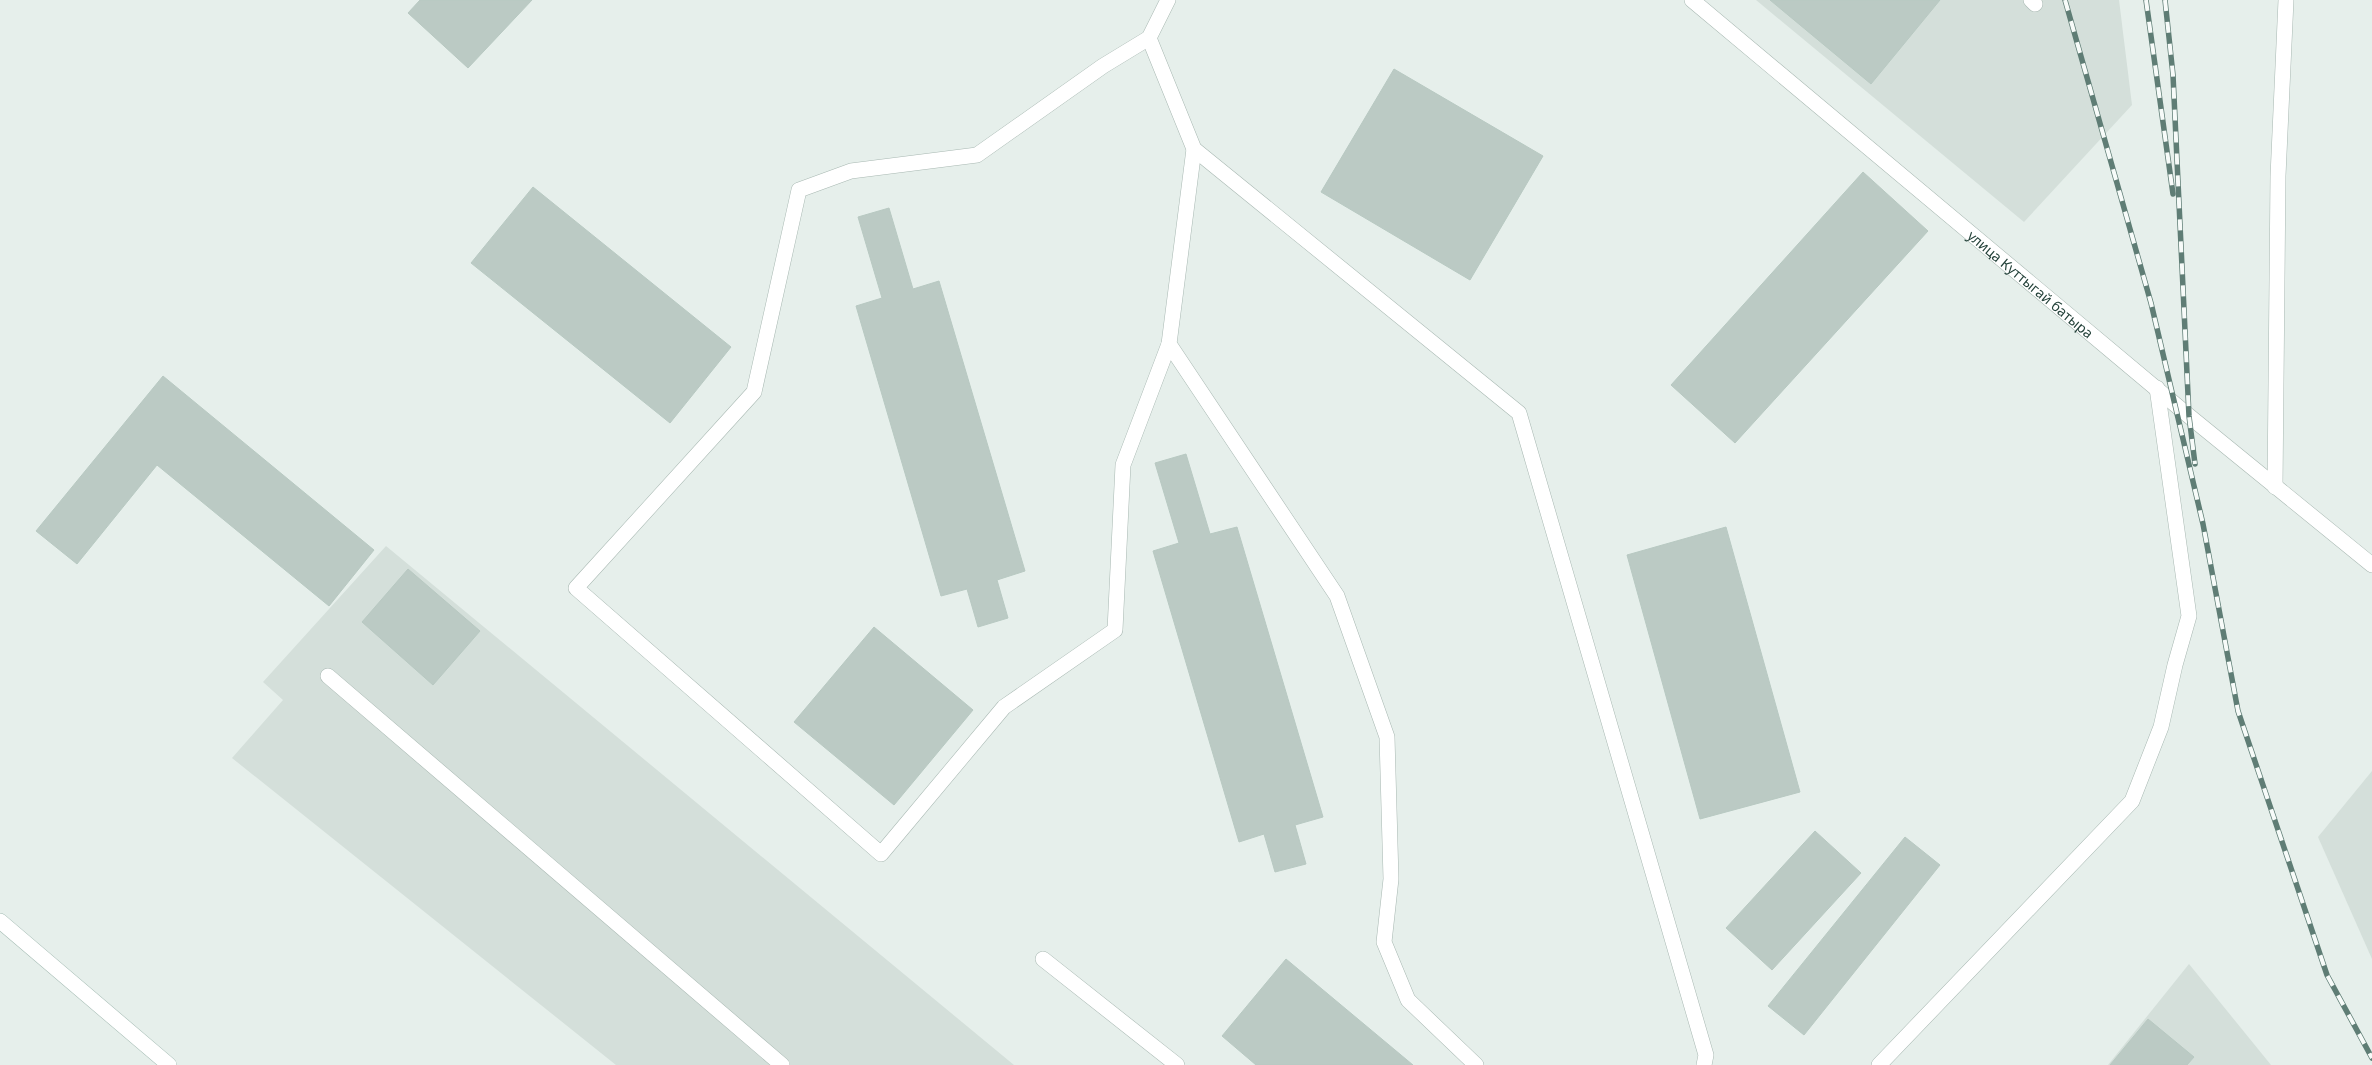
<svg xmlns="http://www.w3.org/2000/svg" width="2372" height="1065" viewBox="0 0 2372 1065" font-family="'Noto Sans',sans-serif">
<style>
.built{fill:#d4dfda}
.building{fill:#bbcac4;stroke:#b8c9c2}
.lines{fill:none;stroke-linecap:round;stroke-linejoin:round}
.lane-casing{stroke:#a8b8b2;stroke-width:16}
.street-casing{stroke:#a8b8b2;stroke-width:16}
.secondary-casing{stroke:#a4bbb3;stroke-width:16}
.lane{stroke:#fff;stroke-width:15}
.street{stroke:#fff;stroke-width:15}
.secondary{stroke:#fff;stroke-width:15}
.rail-casing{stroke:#5f7d75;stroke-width:5.5}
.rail{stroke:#f7fbf9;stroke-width:4;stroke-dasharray:11;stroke-linecap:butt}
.labels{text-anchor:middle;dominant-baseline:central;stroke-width:4.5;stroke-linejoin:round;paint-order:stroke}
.street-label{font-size:14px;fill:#24423a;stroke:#f7fbf9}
</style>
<rect width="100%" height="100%" fill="#e6efeb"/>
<g class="built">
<path d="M1756 0H2119L2132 105 2024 222Z"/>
<path d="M386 546 1014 1065H616L232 758 283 700 263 682Z"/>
<path d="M2372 771V959L2318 837Z"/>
<path d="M2189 964 2271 1065H2108Z"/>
</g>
<g class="building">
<path d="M420 0H532L468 68 408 13Z"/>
<path d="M1770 0H1940L1871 84Z"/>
<path d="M1394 69 1543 156 1470 280 1321 192Z"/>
<path d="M1863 172 1928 231 1735 443 1671 385Z"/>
<path d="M533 187 731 347 670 423 471 263Z"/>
<path d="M889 208 913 289 939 281 1025 571 997 580 1008 618 978 627 967 589 941 596 856 306 882 298 858 217Z"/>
<path d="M163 376 374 550 329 606 157 465 77 564 36 531Z"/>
<path d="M1186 454 1210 534 1237 527 1323 817 1295 825 1306 864 1275 872 1264 834 1239 842 1153 551 1179 543 1155 463Z"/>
<path d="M1726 527 1800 792 1700 819 1627 555Z"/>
<path d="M408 569 480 631 433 685 362 622Z"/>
<path d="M874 627 973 710 894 805 794 722Z"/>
<path d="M1815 831 1861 873 1772 970 1726 928Z"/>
<path d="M1905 837 1940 865 1804 1035 1768 1006Z"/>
<path d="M1286 959 1413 1065H1256L1222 1036Z"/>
<path d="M2148 1019 2194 1057 2187 1065H2110Z"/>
</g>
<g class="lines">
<g class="lane-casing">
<g id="lane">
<path d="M1168 0 1149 38 1103 66 977 155 851 171 799 190 754 392 576 588 881 854 1004 707 1115 630 1123 465 1169 344"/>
<path d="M2031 0 2035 4"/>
<path d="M1149 38 1194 149 1519 413 1706 1055 1704 1065"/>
<path d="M1194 149 1169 344 1337 596 1387 737 1391 879 1384 942 1408 1000 1476 1065"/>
<path d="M2275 487 2278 176 2286 0"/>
<path d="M328 676 782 1065"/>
<path d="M1043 959 1177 1065"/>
<path d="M1879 1065 2132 801 2161 727 2175 665 2189 616 2157 388"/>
</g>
</g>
<g class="street-casing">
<g id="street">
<path id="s1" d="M1692 0 2189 416 2372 565"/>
</g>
</g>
<g class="secondary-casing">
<path id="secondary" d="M0 921 169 1065"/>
</g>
<use href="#lane" class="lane"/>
<use href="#street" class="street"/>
<use href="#secondary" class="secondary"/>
<g class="rail-casing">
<g id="rail">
<path d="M2065 0 2151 303 2203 524 2238 711 2327 975 2372 1058"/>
<path d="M2146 0 2173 194"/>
<path d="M2165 0 2173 75 2189 416 2195 464"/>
</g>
</g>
<use href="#rail" class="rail"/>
</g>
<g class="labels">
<g class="street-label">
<text stroke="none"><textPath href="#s1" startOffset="442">улица Куттыгай батыра</textPath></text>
</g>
</g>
</svg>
